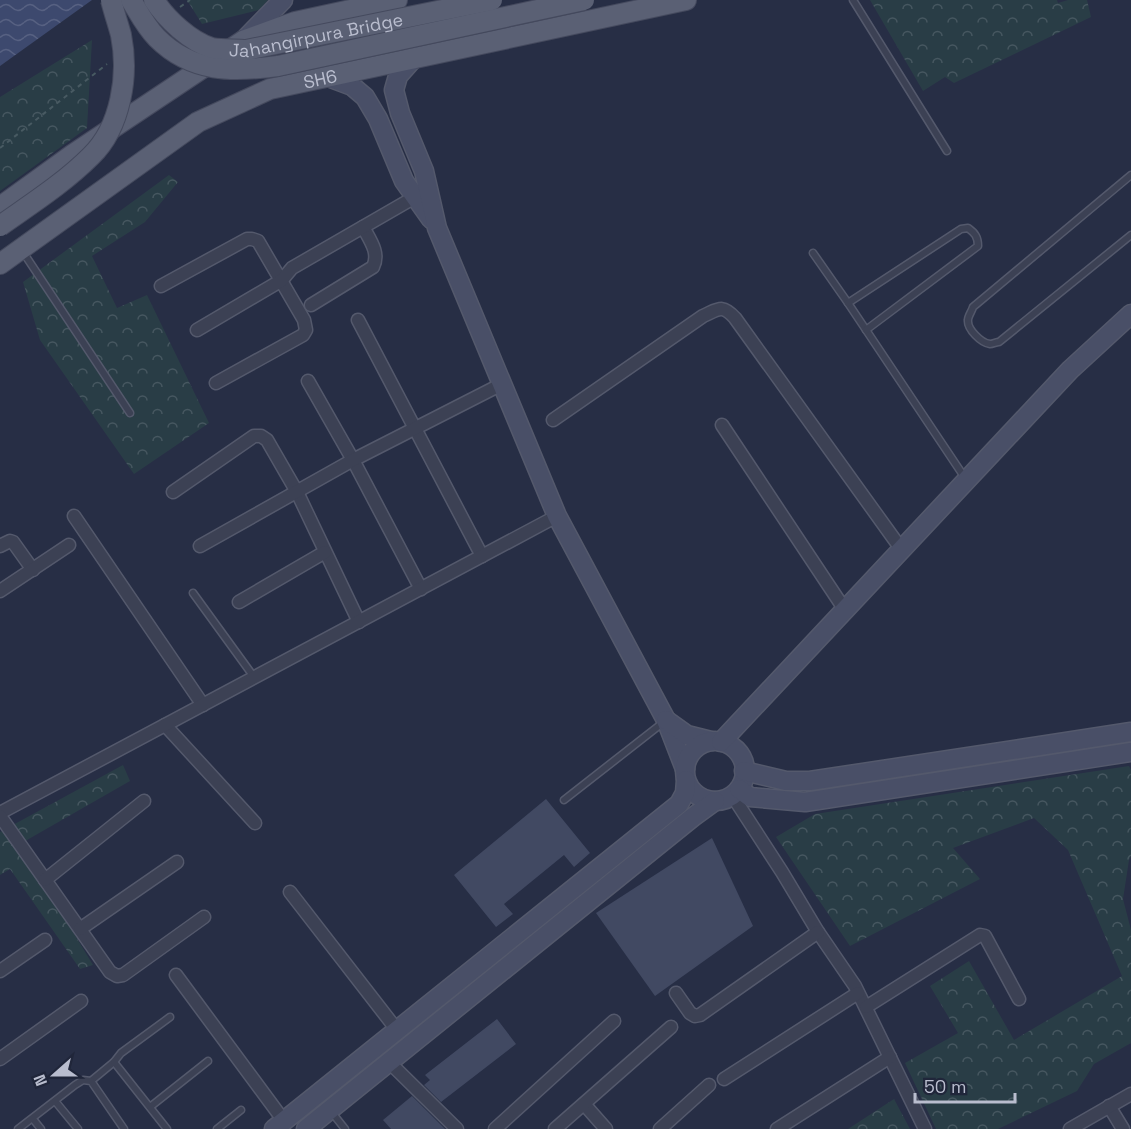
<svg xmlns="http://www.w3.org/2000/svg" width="1131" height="1129" viewBox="0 0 1131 1129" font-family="'Space Grotesk',sans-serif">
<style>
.forest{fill:url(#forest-crowns)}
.water{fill:url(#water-waves)}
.building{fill:#414962}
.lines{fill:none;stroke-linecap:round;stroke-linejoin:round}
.lane-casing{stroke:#54596c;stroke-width:9}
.street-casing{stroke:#54596c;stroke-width:15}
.secondary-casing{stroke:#54596c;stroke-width:21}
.primary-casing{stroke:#454a5e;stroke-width:22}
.path{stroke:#485a62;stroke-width:2;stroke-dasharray:4.5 4.5;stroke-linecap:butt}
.lane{stroke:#3c4154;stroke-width:6}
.street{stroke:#3c4154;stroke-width:12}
.secondary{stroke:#494f67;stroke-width:18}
.primary{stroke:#5a6074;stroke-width:20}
.primary-bridge-casing{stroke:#454a5e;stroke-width:22;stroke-linecap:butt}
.primary-bridge{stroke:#5a6074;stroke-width:20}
.labels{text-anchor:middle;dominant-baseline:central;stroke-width:4.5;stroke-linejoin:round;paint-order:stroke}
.street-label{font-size:18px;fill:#b9bdce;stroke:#20263a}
</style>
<defs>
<pattern id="forest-crowns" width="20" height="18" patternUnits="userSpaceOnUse" patternTransform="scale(1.5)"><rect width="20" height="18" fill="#293d46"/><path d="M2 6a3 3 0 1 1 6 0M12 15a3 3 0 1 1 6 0" fill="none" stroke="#465760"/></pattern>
<pattern id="water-waves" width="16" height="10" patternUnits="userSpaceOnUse" patternTransform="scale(1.5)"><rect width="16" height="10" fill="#3d496e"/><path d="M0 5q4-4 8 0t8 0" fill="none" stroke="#576182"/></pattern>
</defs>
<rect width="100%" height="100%" fill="#272e45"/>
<g class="forest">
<path d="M187 0H268L259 10 202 24Z"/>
<path d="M870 0H1057L1058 3 1068 0H1087L1091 17 954 83 945 77 923 91Z"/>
<path d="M92 40 87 128 0 191V97Z"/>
<path d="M169 175 178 182 145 222 92 256 117 308 147 295 209 423 134 474 40 340 23 282Z"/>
<path d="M123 765 130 781 20 844 93 965 80 969 10 869 0 875V832Z"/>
<path d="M1129 766 1131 770V856L1129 860 1123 899 1131 930V1043L1094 1064 1077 1091 998 1129H936L905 1063 958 1033 930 986 969 961 1014 1040 1122 976 1068 850 1034 818 953 848 980 879 850 946 776 837 815 814Z"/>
<path d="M894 1099 910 1129H848Z"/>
</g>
<path class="water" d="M0 0H92L0 66Z"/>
<g class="building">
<path d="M546 799 590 853 574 867 564 855 504 904 513 914 496 927 454 875Z"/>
<path d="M712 838 753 926 655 996 596 913Z"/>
<path d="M497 1019 516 1044 441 1102 424 1085 430 1080 425 1075Z"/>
<path d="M412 1096 445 1129H391L383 1120Z"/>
</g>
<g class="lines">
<g class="lane-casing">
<g id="lane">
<path d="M853 0 947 151"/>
<path d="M1131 175 973 307C972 311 968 316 968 320 967 329 981 343 990 344 993 344 996 342 999 342L1131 235"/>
<path d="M23 252 130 413"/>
<path d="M813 253 848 303 965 478"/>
<path d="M848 303 961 229 968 228C975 233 978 237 978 246L866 330"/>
<path d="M193 593 254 677"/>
<path d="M564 800 665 721"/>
<path d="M91 1081 114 1062"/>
<path d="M55 1101 78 1129"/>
<path d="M150 1107 208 1061"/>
<path d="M330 1110 345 1129"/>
<path d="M33 1119 41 1129"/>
<path d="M18 1129 75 1085 83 1080 91 1081 124 1129"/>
<path d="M167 1129 114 1062 121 1053 170 1017"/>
<path d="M217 1129 241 1110"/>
</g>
</g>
<g class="street-casing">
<g id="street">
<path d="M161 286 247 239H252L258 241 304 320 306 330 303 335 216 383"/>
<path d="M311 305 373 267C380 253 370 240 363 227"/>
<path d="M358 320 482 556"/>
<path d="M197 330 282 280 292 268 415 197"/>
<path d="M308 381 353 460 421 589"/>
<path d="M553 420 703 316C719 309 722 304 735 318L902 550"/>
<path d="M722 425 845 610"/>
<path d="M173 492 254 436H261L267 440 297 492 359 622"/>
<path d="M74 516 203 705"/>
<path d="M0 546 10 541 13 542 33 570"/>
<path d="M200 546 353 460 502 384"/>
<path d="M0 591 69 545"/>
<path d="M239 602 325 552"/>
<path d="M165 725 255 823"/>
<path d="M732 795 782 872 818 932 855 986 925 1129"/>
<path d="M0 813 557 516"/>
<path d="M0 816 110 972 117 976 123 975 204 917"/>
<path d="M45 880 144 801"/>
<path d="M290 892 397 1030"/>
<path d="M80 929 177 862"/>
<path d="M0 971 45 940"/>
<path d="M176 975 284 1121"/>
<path d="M676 993 690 1013 695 1016 700 1015 818 932"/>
<path d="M866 1007 980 935 985 936 1019 999"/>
<path d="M0 1059 81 1001"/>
<path d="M389 1062 457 1129"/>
<path d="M724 1079 858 993"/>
<path d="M584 1104 606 1129"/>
<path d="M1109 1106 1123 1129"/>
<path d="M495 1129 614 1021"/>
<path d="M555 1129 671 1027"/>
<path d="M660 1129 709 1085"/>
<path d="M777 1129 890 1057"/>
<path d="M1070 1129 1131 1094"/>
</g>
</g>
<g class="secondary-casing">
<g id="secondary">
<path d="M318 20 328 77 352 86 365 97 378 119 404 181 431 219"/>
<path d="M243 41 283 0"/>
<path d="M413 51 414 58 398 76 394 90 400 113 424 171 437 228 557 516 666 720 685 769"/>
<path d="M666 720 687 735 711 741"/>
<circle cx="715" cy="771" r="30"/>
<path d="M721 742 1070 370 1131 314"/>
<path d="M744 771 786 781H810L1131 732"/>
<path d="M739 789 750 797 805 802 1131 752"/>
<path d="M274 1129 679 804 685 793 686 780"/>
<path d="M306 1129 693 817 715 801"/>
</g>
</g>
<g class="primary-casing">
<g id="primary">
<path d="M0 207 72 155 243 41 295 22 397 0"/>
<path id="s1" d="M0 264 198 122 270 89 686 0"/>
</g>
</g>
<g class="path">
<path d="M180 7 190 0"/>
<path d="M0 148 107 64"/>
</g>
<use href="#lane" class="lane"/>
<use href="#street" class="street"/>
<use href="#secondary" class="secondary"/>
<use href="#primary" class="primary"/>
<g class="primary-bridge-casing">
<g id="primary-bridge">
<path d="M131 0C139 13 146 27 157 38 192 73 233 72 278 66L584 0"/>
<path id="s2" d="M154 0C166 19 191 42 212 48 223 50 235 49 246 50L492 0"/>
<path d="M0 226C31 204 64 183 91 156 121 127 129 75 121 35 118 24 114 12 111 0"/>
</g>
</g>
<use href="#primary-bridge" class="primary-bridge"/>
</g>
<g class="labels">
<g class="street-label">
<text stroke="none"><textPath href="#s2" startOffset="182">Jahangirpura Bridge</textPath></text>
<text stroke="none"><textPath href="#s1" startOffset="374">SH6</textPath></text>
</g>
</g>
<g transform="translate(54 1075) rotate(249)" stroke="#20263a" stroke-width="4.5" paint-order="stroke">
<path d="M0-4.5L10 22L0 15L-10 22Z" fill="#b9bdce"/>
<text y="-9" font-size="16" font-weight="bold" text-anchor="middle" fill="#b9bdce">N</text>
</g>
<path d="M915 1093v9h100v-9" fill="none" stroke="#b9bdce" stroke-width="3"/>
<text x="924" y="1093" font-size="18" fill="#b9bdce" stroke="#20263a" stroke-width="4.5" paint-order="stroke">50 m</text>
</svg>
